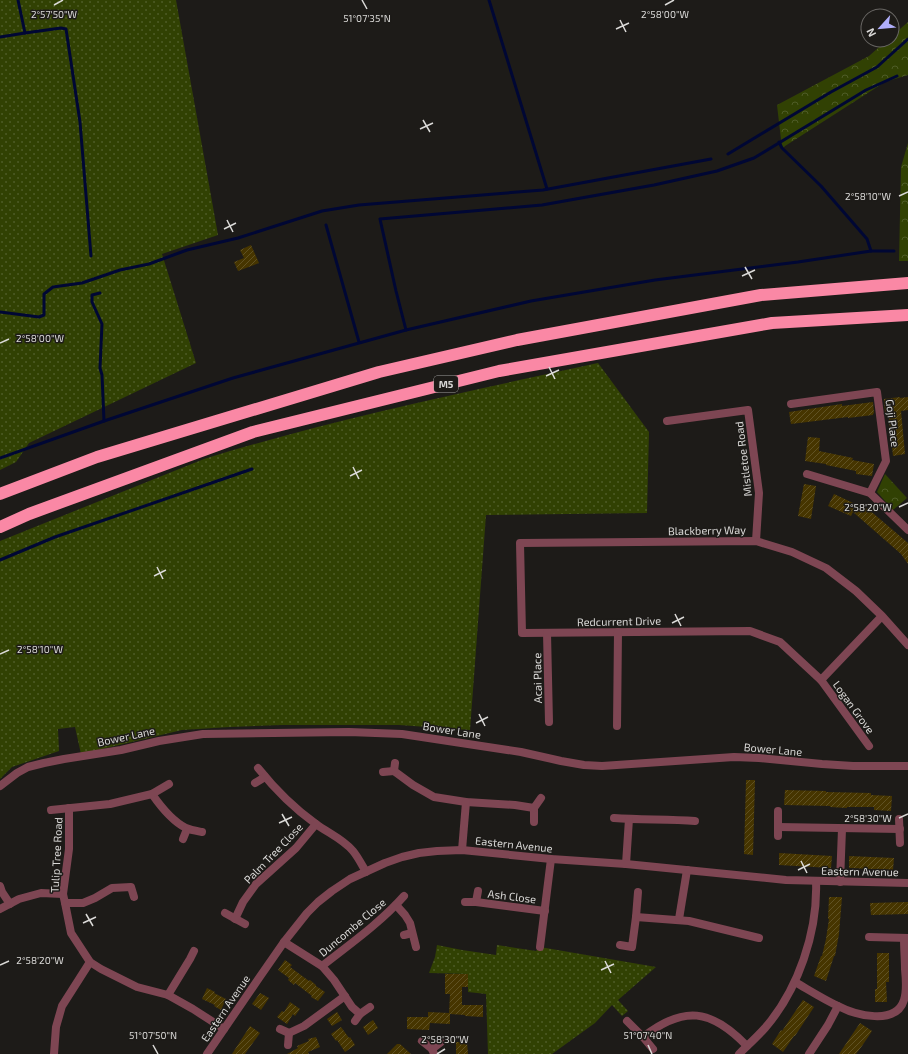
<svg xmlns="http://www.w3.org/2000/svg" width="908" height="1054" viewBox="0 0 908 1054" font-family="'Exo 2',sans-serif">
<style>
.grass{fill:url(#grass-dots)}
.forest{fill:url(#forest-crowns)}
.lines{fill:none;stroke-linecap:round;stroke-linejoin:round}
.stream{stroke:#000734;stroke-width:3}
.building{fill:url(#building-hatch)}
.street{stroke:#7e4653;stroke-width:8}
.highway{stroke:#fa88a5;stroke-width:12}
.ticks{fill:none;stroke:#dad9d7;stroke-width:1.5}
.labels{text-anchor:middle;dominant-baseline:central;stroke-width:3;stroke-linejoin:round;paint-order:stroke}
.shield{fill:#1d1b18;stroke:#a1a09e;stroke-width:1}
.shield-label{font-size:10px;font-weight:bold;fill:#dad9d7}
.street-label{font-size:11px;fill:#dad9d7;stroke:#1d1b18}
.ticks-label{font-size:10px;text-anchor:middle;fill:#dad9d7;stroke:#1d1b18;stroke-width:3;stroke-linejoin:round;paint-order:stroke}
</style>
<defs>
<pattern id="grass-dots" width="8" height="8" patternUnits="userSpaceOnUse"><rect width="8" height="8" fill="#314103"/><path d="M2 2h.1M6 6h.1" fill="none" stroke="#4e5c27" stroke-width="1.8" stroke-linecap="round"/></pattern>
<pattern id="forest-crowns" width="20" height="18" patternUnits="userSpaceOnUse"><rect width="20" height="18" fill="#314103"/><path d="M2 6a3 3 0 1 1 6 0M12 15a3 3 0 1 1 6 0" fill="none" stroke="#4e5c27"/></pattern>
<pattern id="building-hatch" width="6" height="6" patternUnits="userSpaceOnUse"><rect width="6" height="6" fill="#463500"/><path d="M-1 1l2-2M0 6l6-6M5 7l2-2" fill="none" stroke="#605224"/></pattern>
</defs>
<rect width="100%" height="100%" fill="#1d1b18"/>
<g class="grass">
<path d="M0 0H176L218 235 162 254 196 363 29 443 16 462 0 470Z"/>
<path d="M598 363 649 432 647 513 486 515 470 730 399 725H282L230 727 182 730 81 754 75 727 58 729 59 751 12 767 0 779V541L204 459C333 419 466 392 598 363Z"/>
<path d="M437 945 462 950 496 955 497 945 536 951 540 947 656 967 618 1000 628 1011 622 1016 612 1005 595 1023 552 1054H488L486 994 468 992V974L429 973 435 957Z"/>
</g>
<g class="forest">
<path d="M908 22V75L885 82 782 148 777 105 869 56 887 40H892V36Z"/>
<path d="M908 143V261H899L901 167Z"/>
<path d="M885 474 907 498 893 510 877 492Z"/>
</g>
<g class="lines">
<g class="stream">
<path d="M18 0 25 33 61 28 66 29 80 122 91 256"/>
<path d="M489 0 547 189"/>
<path d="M0 37 25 33"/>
<path d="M779 142 782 148 821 186 867 239 871 251"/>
<path d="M728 154 831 92 877 67 908 39"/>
<path d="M326 225 359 342"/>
<path d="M100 293 92 295V302L102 324 100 368 102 375 104 421"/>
<path d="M0 312 39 317 44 315V294L53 287 82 283 120 270 149 264 187 250 238 238 322 211 359 205 543 190 711 159"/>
<path d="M406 330 396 291 380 219 542 205 654 185 717 171 754 158 866 90 897 76"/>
<path d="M0 458 104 421 233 378 406 330 531 301 655 280 798 262 871 251H894"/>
<path d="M0 560 55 537 252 469"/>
</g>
</g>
<g class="building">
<path d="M251 245 259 263 238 271 234 262 244 258 240 250Z"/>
<path d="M900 397V398L908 397V410L901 411 905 454 893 456 888 411 885 412 884 401V399Z"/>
<path d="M873 402 874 413 873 414V415L848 418V417L791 424 789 412 842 404V406Z"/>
<path d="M808 437 820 438 819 451 853 458 852 460 874 464 872 476 856 474V471L826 465V464L805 461Z"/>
<path d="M804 484 816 486 811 519 798 516Z"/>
<path d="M834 494 866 509 867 508 908 543V564L901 554 853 512 851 516 828 506Z"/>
<path d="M746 780H755L753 855 744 854Z"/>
<path d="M785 790 826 791V792L871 793V795L892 796 891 811 874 810V807H847V808L830 807V806L784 805Z"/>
<path d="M779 853 832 856 831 868 779 865Z"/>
<path d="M849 856 894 858 893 870 849 868Z"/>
<path d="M829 897H842L839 934 835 956H834L826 981 814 976 821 956H822L826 939 829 919H828Z"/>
<path d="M908 902V914L871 915 870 903Z"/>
<path d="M877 953H889V982H886L887 1002H875V989H877Z"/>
<path d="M285 960 292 965 290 967 309 981 310 980 316 985V986L325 992 318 1001 311 997 312 996 295 983 294 985 288 980 289 978 278 970Z"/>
<path d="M445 974H468V987H462V1005H483V1017L465 1016V1015L450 1014V1024L430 1023 429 1030 407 1029V1017H428V1012L449 1013 450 994H445Z"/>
<path d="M207 988 215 992 214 993 226 999 221 1010 214 1006 215 1005 202 999Z"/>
<path d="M260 993 269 998 261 1010 252 1004Z"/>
<path d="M803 1000 814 1007 795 1036H794L783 1052 772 1044 781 1030 782 1031Z"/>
<path d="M290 1002 300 1009 295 1016 293 1014 287 1024 277 1017 282 1011 284 1012Z"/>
<path d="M337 1012 342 1020 332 1026 327 1019Z"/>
<path d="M373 1020 378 1028 368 1035 363 1027Z"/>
<path d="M860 1023 872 1031 862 1046 856 1054H839Z"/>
<path d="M250 1026 260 1033 245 1054H232Z"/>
<path d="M341 1027 349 1038 350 1037 355 1045 345 1052 337 1040 336 1041 331 1034Z"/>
<path d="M316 1037 320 1047 308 1052 309 1054H287L298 1048 297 1046 309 1041 308 1039Z"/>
<path d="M456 1042H467L468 1054H456Z"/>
<path d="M397 1044H400L411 1054H387Z"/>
</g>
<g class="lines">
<g class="street">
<path d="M791 404 877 392 886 461 870 493"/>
<path d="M667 421 748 410 759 493 756 541"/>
<path d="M807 474 870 493 908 530"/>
<path d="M882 616 821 680 780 642 750 631 522 633 520 543 756 541 792 552 826 568 856 591 882 616 908 645"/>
<path d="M547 633 549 722"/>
<path d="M821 680 869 746"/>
<path d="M617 726 618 632"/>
<path d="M395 763 394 771 413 785 434 797 466 802 515 805 534 808V822"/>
<path d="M258 768C274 788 295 809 316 824 328 833 343 839 353 851 358 857 362 865 366 872"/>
<path d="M383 772 394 771"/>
<path d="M255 783 265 777"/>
<path d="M0 786 17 773 28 767 44 763 64 759 121 750 159 741 203 734 349 732 402 734 521 752 561 761 584 765 602 766 734 757 759 758 822 764 853 766H908"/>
<path d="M152 794C161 807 172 821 186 828 191 830 197 831 202 832"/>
<path d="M69 808V849L63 894 65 903H83L95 898 112 888 131 887 134 897"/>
<path d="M534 808 541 798"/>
<path d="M51 810 110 804 152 794 169 784"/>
<path d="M614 818C641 820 668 819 695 821"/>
<path d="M899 819 900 843"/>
<path d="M778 827 900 829"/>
<path d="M778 836V811"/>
<path d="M183 839 187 829"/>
<path d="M462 850 466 802"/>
<path d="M626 864 629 819"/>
<path d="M840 882 842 829"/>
<path d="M0 886 2 892 10 904"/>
<path d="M465 902H476L545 911"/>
<path d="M476 902 478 891"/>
<path d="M65 903 71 933 90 962 101 969 137 987 168 995 193 1009 224 1029"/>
<path d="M396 905 405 915 410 923 416 947"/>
<path d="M0 909 19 899 41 893 63 894"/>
<path d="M225 913 245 924"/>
<path d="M636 917 689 921 759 938"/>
<path d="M235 919 243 902 256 884 296 848 316 824"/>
<path d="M679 919 687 870"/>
<path d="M404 935 412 933"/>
<path d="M869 937 908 938"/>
<path d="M284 942 322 966 334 980 352 1007 360 1014"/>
<path d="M620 945 632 947 636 917 638 892"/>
<path d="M540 947 551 859"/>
<path d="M322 966C350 944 380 923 404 896"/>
<path d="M795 982C809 990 823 999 838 1006 855 1015 896 1026 904 1000 907 991 906 979 905 969 905 959 904 949 904 938"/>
<path d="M168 995 190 959 194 951"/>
<path d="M355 1021 360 1014 370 1007"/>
<path d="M627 1021 643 1037 653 1049"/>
<path d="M280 1029 289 1033"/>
<path d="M289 1033 304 1026 345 996"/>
<path d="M643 1037C684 1005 711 1009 747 1046"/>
<path d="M422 1041 432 1049"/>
<path d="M288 1045 289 1033"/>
<path d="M54 1054 56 1027 62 1006 90 962"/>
<path d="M207 1054 259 978 284 942 307 913 318 902 332 891 350 879 385 863 402 857 419 853 437 851 462 850 551 859 626 864 786 880 908 883"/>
<path d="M434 1054 432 1049 441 1042"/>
<path d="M739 1054C747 1046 757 1037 765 1028 798 990 818 932 816 881"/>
<path d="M809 1054 828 1025 838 1006"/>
</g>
<g class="highway">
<path d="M0 494 97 457 379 372 517 340 761 295 908 283"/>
<path d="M0 527 29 514 253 432 499 371 772 323 908 315"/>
</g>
</g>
<path class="ticks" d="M362 0 367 9M54 5 63 0M665 5 674 0M620 20 626 32M616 29 629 23M423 120 430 132M420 129 433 123M899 196 908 192M227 220 233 232M224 229 236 223M745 267 752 279M742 276 755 270M0 343 9 339M549 367 555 379M546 376 559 370M353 467 359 479M350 476 362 470M899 507 908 503M157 567 163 579M154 576 166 570M675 614 681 626M672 623 684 617M0 654 9 650M479 714 485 726M476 723 488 717M282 814 289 826M899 818 908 814M279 823 292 817M801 861 807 873M798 870 810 864M86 914 93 926M83 923 96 917M605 961 611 973M0 965 9 961M601 970 614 964M153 1045 158 1054M648 1045 652 1054M437 1054 445 1049"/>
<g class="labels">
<rect class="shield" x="434" y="376" width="24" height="16" rx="3"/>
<g class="shield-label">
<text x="446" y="384">M5</text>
</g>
<g class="street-label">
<text transform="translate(893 423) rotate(83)">Goji Place</text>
<text transform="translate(743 459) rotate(-97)">Mistletoe Road</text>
<text transform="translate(707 530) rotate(-1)">Blackberry Way</text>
<text transform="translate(619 621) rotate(-1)">Redcurrent Drive</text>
<text transform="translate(537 678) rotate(-91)">Acai Place</text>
<text transform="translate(854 707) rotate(54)">Logan Grove</text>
<text transform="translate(452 730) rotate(9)">Bower Lane</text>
<text transform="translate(126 736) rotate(-12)">Bower Lane</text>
<text transform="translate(773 749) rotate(5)">Bower Lane</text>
<text transform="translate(514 844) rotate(6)">Eastern Avenue</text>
<text transform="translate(273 853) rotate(-46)">Palm Tree Close</text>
<text transform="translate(56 855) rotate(-87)">Tulip Tree Road</text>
<text transform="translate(860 871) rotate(1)">Eastern Avenue</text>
<text transform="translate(512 896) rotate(7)">Ash Close</text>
<text transform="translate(352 927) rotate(-40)">Duncombe Close</text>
<text transform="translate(225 1008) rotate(-56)">Eastern Avenue</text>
</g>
</g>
<g class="ticks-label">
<text x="665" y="18">2°58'00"W</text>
<text x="54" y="18">2°57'50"W</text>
<text x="367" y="22">51°07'35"N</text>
<text x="868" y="200">2°58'10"W</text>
<text x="40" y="342">2°58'00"W</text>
<text x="868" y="511">2°58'20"W</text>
<text x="40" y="653">2°58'10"W</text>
<text x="868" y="822">2°58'30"W</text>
<text x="40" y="964">2°58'20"W</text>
<text x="153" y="1039">51°07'50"N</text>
<text x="648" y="1039">51°07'40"N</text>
<text x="445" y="1043">2°58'30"W</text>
</g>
<g transform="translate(880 28) rotate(243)"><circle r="19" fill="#1d1b18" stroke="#696764"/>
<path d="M0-3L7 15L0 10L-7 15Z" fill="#b0aefa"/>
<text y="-6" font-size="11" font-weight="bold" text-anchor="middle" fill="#dad9d7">N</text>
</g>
</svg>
